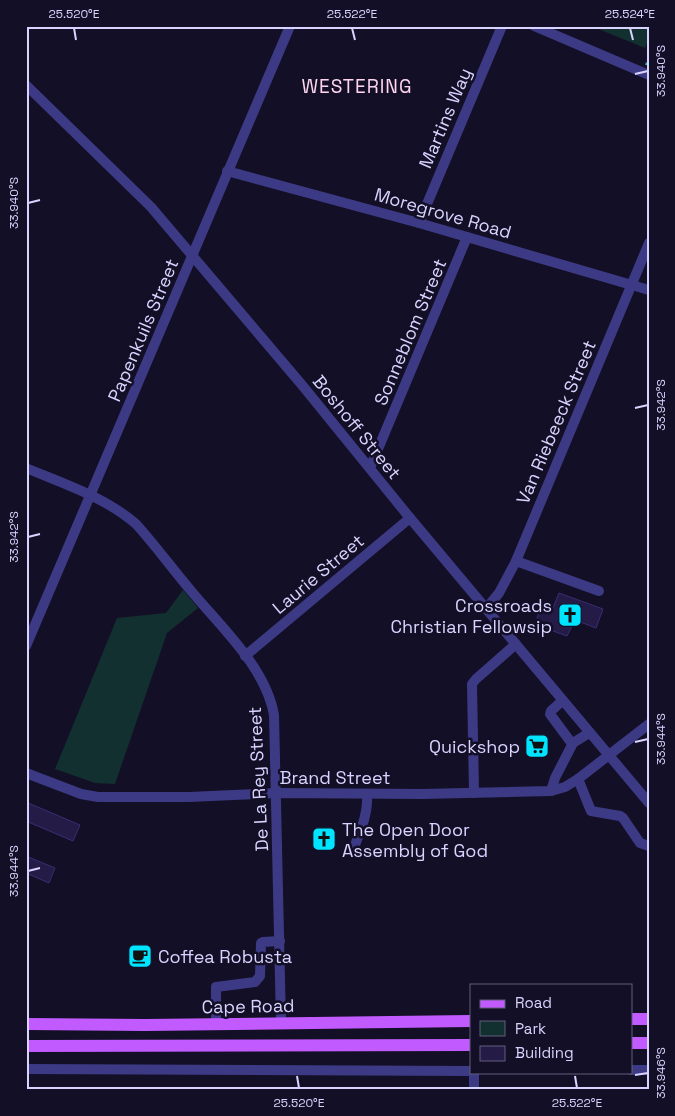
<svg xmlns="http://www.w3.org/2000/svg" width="675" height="1116" viewBox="0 0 675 1116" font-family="'Space Grotesk',sans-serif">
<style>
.green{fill:#12302f}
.building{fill:#241b47;stroke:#3b2d73}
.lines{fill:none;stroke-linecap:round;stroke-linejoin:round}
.path{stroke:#2fb8b0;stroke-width:2;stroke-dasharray:2.5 4;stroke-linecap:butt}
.minor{stroke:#3d3a85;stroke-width:10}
.major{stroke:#c25bff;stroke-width:12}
.ticks{fill:none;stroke:#d9d4ff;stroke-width:2}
.labels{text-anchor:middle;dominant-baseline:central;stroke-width:5;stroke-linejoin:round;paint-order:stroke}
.street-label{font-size:18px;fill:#d9d4ff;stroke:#130f26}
.poi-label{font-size:18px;fill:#d9d4ff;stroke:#130f26;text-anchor:end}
.neighbourhood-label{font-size:19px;letter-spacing:1px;fill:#ffd6f0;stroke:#130f26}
.neatline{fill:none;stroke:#d9d4ff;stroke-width:2}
.ticks-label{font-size:12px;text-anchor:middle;fill:#d9d4ff}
</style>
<rect width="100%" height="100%" fill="#130f26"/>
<g class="green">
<path d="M591 26H649V38L645 48Z"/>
<path d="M183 590 198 608 167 633 115 784 95 783 55 769 117 618 166 613Z"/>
</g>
<g class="building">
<path d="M559 593 603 609 596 628 575 620 567 636 542 627 537 618 539 612H549L550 609 552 610Z"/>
<path d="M26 802 80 825 73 841 26 821Z"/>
<path d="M26 856 55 868 49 883 26 873Z"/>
</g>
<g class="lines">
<path class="path" d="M646 65 649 57"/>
<g class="minor">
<path d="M534 26 649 75"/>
<path d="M26 85 151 207 302 385 410 518 649 803"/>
<path d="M227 171 419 223 649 290"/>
<path d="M419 223 502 26"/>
<path d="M26 468C64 484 105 497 136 524 156 546 173 570 192 592 222 628 266 668 274 715L281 1023"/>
<path d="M370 468 467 237"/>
<path d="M516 561 599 591"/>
<path d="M486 609 499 593 516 561 649 243"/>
<path d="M26 646 290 26"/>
<path d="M245 656 410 518"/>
<path d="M562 701 551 711 550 714 570 741 573 743 589 733"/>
<path d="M26 773 81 794 98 797H189L277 793 422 794 551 791 565 787 578 779 649 724"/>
<path d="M578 779 591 811 620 816 623 818 640 843 649 846"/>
<path d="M551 791 555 778 573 743"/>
<path d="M474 793 472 684 476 679 516 644"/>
<path d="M355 845C362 827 368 813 367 794"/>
<path d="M216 1024V987L255 982 260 976 261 943 263 942 280 941"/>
<path d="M26 1069 471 1071"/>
<path d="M631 1070H649"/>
<path d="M474 1090V1072"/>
</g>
<g class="major">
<path d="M631 1019H649"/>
<path d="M26 1024 145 1025 471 1021"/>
<path d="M631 1043H649"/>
<path d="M26 1046 471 1045"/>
</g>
</g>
<path class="ticks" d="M74 28 76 40M352 28 355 40M630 28 633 40M635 74 648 71M28 203 40 200M635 408 648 405M28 537 40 534M635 742 648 739M28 871 40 868M635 1075 648 1073M297 1076 299 1088M575 1076 577 1088"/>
<defs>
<g id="church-square" transform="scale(1.25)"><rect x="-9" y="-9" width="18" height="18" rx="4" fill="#00e5ff" stroke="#130f26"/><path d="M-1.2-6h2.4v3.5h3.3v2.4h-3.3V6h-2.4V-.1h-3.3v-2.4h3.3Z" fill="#111"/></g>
<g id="supermarket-square" transform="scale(1.25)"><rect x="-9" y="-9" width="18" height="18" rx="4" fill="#00e5ff" stroke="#130f26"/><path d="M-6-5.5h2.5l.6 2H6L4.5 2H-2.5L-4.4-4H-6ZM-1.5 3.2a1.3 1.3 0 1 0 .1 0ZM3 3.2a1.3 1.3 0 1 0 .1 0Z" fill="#111"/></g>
<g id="cafe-square" transform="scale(1.25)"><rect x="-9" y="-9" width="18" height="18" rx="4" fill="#00e5ff" stroke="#130f26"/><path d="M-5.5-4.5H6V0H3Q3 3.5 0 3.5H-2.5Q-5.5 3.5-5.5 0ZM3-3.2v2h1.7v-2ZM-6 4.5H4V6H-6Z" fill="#111"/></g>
</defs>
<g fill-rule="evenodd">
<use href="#church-square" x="570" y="615"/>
<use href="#supermarket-square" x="537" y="746"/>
<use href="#church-square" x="324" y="839"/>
<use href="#cafe-square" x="140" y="956"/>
</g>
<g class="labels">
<g class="street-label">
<text transform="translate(445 118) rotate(-67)">Martins Way</text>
<text transform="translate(443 213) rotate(16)">Moregrove Road</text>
<text transform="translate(143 330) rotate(-67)">Papenkuils Street</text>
<text transform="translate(410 332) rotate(-67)">Sonneblom Street</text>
<text transform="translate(556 422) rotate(-67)">Van Riebeeck Street</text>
<text transform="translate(357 427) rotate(51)">Boshoff Street</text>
<text transform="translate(318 574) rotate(-40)">Laurie Street</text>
<text x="335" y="777">Brand Street</text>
<text transform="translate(258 779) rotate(-93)">De La Rey Street</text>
<text transform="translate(248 1006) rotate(-1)">Cape Road</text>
</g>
<g class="poi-label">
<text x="552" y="605">Crossroads<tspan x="552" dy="21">Christian Fellowsip</tspan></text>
<text x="520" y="746">Quickshop</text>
<text x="342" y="829" text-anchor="start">The Open Door<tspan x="342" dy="21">Assembly of God</tspan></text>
<text x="158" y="956" text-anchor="start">Coffea Robusta</text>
</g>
<g class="neighbourhood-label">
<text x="357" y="86">WESTERING</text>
</g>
</g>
<rect width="675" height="1116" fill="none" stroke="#130f26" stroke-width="55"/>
<rect x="470" y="984" width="162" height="90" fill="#130f26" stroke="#625e7d"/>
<rect x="480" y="1000" width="25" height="8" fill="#c25bff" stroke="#625e7d"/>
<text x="515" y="1008" font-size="15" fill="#d9d4ff">Road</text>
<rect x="480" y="1021" width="25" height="15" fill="#12302f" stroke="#625e7d"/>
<text x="515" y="1034" font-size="15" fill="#d9d4ff">Park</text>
<rect x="480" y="1046" width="25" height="15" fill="#241b47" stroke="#625e7d"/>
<text x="515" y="1058" font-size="15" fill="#d9d4ff">Building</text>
<rect x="28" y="28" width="620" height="1060" class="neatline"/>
<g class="ticks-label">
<text x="74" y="18">25.520°E</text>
<text x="352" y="18">25.522°E</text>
<text x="630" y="18">25.524°E</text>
<text transform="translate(661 71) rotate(-90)" y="4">33.940°S</text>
<text transform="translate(14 203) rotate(-90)" y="4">33.940°S</text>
<text transform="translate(661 405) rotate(-90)" y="4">33.942°S</text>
<text transform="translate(14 537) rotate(-90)" y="4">33.942°S</text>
<text transform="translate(661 739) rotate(-90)" y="4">33.944°S</text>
<text transform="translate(14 871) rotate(-90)" y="4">33.944°S</text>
<text transform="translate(661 1073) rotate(-90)" y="4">33.946°S</text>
<text x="299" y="1107">25.520°E</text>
<text x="577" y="1107">25.522°E</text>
</g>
</svg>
